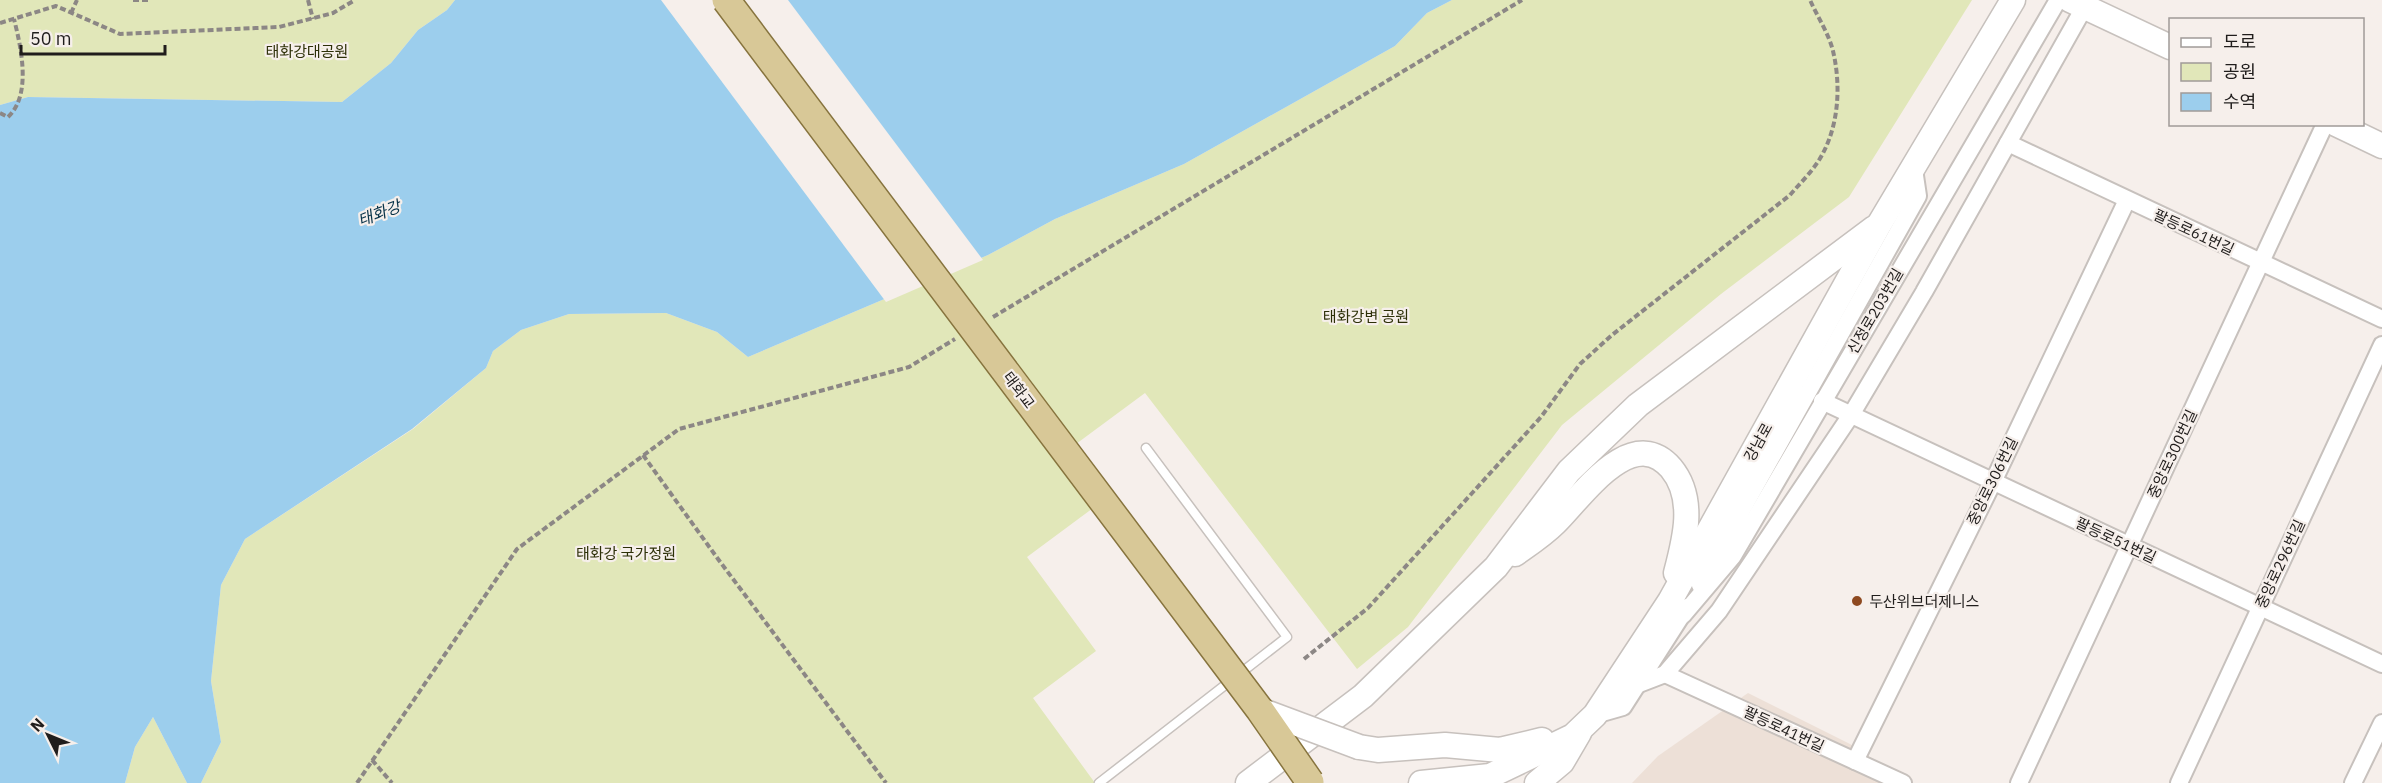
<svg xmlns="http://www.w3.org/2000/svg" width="2382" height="783" viewBox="0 0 2382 783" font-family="'IBM Plex Sans','Noto Sans KR',sans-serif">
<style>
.built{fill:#ede0d7}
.green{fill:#e1e7b9}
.water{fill:#9cceed}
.pier{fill:#f6efeb}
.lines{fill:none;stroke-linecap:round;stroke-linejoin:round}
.lane-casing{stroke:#c7c1bd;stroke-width:11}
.street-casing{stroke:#c7c1bd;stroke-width:20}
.secondary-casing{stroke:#c7c1bd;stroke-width:27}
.path{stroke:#8c8785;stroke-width:4;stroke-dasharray:6 3;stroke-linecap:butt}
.lane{stroke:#fff;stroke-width:8}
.street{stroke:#fff;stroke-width:16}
.secondary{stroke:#fff;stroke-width:24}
.secondary-bridge-casing{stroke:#c7c1bd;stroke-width:27;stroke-linecap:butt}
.primary-bridge-casing{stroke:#87743e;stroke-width:30;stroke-linecap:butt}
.secondary-bridge{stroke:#fff;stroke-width:24}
.primary-bridge{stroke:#d8c897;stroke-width:27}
.poi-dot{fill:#8e4920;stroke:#f6efeb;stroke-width:2}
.labels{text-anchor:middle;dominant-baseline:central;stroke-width:4.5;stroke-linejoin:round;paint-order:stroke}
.park-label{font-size:15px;fill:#2d3007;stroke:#f6efeb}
.street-label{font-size:15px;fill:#201d1c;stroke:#f6efeb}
.poi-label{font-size:15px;fill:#201d1c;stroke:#f6efeb;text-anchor:start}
.water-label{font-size:16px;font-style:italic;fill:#083349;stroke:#f6efeb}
</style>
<rect width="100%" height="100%" fill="#f6efeb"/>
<path class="built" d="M1748 693 1850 744 1909 783H1632L1658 756Z"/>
<g class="green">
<path d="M0 0H455L447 10 418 30 391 63 342 102 28 97 0 105Z"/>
<path d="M1452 0H1972L1849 197 1721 294 1562 425 1408 627 1357 669 1145 393 1076 444 1112 494 1027 557 1096 651 1033 698 1095 783H201L221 742 211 681 221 585 245 539 413 429 486 368 493 351 521 330 569 314 666 313 717 332 748 357 988 255 1055 219 1184 164 1395 46 1427 13Z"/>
<path d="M153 717 187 783H125L135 747Z"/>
</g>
<path class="water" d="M455 0H1452L1427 13 1395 46 1184 164 1055 219 988 255 748 357 717 332 666 313 569 314 521 330 493 351 486 368 412 429 245 539 221 585 211 681 221 742 201 783H187L153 717 135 747 125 783H0V105L28 97 342 102 391 63 418 30 447 10Z"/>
<path class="pier" d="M661 0H788L983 260 886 302Z"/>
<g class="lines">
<g class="lane-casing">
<path id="lane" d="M1099 783 1287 637 1146 448"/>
</g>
<g class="street-casing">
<g id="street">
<path d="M2008 143 2382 319"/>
<path d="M1822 401 2382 664"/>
<path d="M1700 585 1918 196 1914 169"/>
<path d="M1683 615 1733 556 2058 0"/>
<path d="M1665 674 1903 783"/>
<path d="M1639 684 1665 674 1719 611 1851 415 1924 292 2085 6"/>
<path d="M1595 715 1623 707 1687 607"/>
<path d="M1855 761 1993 482 2127 200"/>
<path d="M2019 783 2325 124"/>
<path d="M2179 783 2382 345"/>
<path d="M2353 783 2382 723"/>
</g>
</g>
<g class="secondary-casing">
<g id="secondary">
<path d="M2070 0 2170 47"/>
<path d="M2336 124 2382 146"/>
<path d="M1515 554C1529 544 1543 535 1555 523 1580 499 1631 422 1671 468 1696 498 1685 539 1676 573"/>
<path d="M1359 747 1378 750 1445 745 1500 750 1542 740"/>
<path d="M1248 783 1363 696 1496 567 1569 471 1638 405 1874 228"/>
<path d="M1421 783 1490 776 1573 736 1595 715 1670 601 1880 223 2013 0"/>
<path d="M1537 783 1562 762 1579 733"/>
</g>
</g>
<g class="path">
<path d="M133 0H149"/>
<path d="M308 0 313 19"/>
<path d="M71 13 77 0"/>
<path d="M0 23 56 6 120 34 279 27 333 13 355 0"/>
<path d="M0 113 8 117C32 95 21 47 14 19"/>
<path d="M993 317 1522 0"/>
<path d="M643 455 718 559 886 783"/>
<path d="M1304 659 1368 608 1541 417 1580 364 1612 335 1790 195C1801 182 1814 170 1822 155 1839 124 1841 85 1833 51 1829 34 1817 16 1810 0"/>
<path d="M372 760 392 783"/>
<path d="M357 783 517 549 679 429 909 367 955 339"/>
</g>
<use href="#lane" class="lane"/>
<use href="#street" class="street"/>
<use href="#secondary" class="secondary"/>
<g class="secondary-bridge-casing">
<path id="secondary-bridge" d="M1260 710 1359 747"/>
</g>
<g class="primary-bridge-casing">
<path id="primary-bridge" d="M726 0 1260 710 1310 782"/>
</g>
<use href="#secondary-bridge" class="secondary-bridge"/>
<use href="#primary-bridge" class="primary-bridge"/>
</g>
<circle class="poi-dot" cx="1857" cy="601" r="6"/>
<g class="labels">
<g class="park-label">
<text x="307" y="51">태화강대공원</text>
<text x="1366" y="316">태화강변 공원</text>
<text x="626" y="553">태화강 국가정원</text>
</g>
<g class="street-label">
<text transform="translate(2194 232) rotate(25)">팔등로61번길</text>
<text transform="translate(1875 311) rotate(-60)">신정로203번길</text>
<text transform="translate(1019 390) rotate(53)">태화교</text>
<text transform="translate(1758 442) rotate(-61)">강남로</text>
<text transform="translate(2172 454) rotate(-65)">중앙로300번길</text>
<text transform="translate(1992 481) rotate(-64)">중앙로306번길</text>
<text transform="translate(2116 540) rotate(25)">팔등로51번길</text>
<text transform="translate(2280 564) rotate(-65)">중앙로296번길</text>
<text transform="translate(1784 729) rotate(25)">팔등로41번길</text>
</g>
<g class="poi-label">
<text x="1869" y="601">두산위브더제니스</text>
</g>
<g class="water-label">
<text transform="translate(379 213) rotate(-21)">태화강</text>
</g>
</g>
<rect x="2169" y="18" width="195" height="108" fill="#f6efeb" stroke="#a09b98" stroke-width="1.5"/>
<rect x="2181" y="38" width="30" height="9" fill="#ffffff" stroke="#a09b98" stroke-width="1.5"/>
<text x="2223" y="48" font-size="18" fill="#201d1c">도로</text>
<rect x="2181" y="63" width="30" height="18" fill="#e1e7b9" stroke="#a09b98" stroke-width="1.5"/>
<text x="2223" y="78" font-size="18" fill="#201d1c">공원</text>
<rect x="2181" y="93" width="30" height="18" fill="#9cceed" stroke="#a09b98" stroke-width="1.5"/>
<text x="2223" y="108" font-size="18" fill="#201d1c">수역</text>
<g transform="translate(48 735) rotate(313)" stroke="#f6efeb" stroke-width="4.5" paint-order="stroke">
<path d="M0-4.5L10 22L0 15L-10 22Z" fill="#201d1c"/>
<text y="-9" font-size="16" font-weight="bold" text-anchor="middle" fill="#201d1c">N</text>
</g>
<path d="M21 45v9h144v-9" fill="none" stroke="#201d1c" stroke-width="3"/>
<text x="30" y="45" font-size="18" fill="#201d1c" stroke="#f6efeb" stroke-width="4.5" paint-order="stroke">50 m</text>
</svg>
